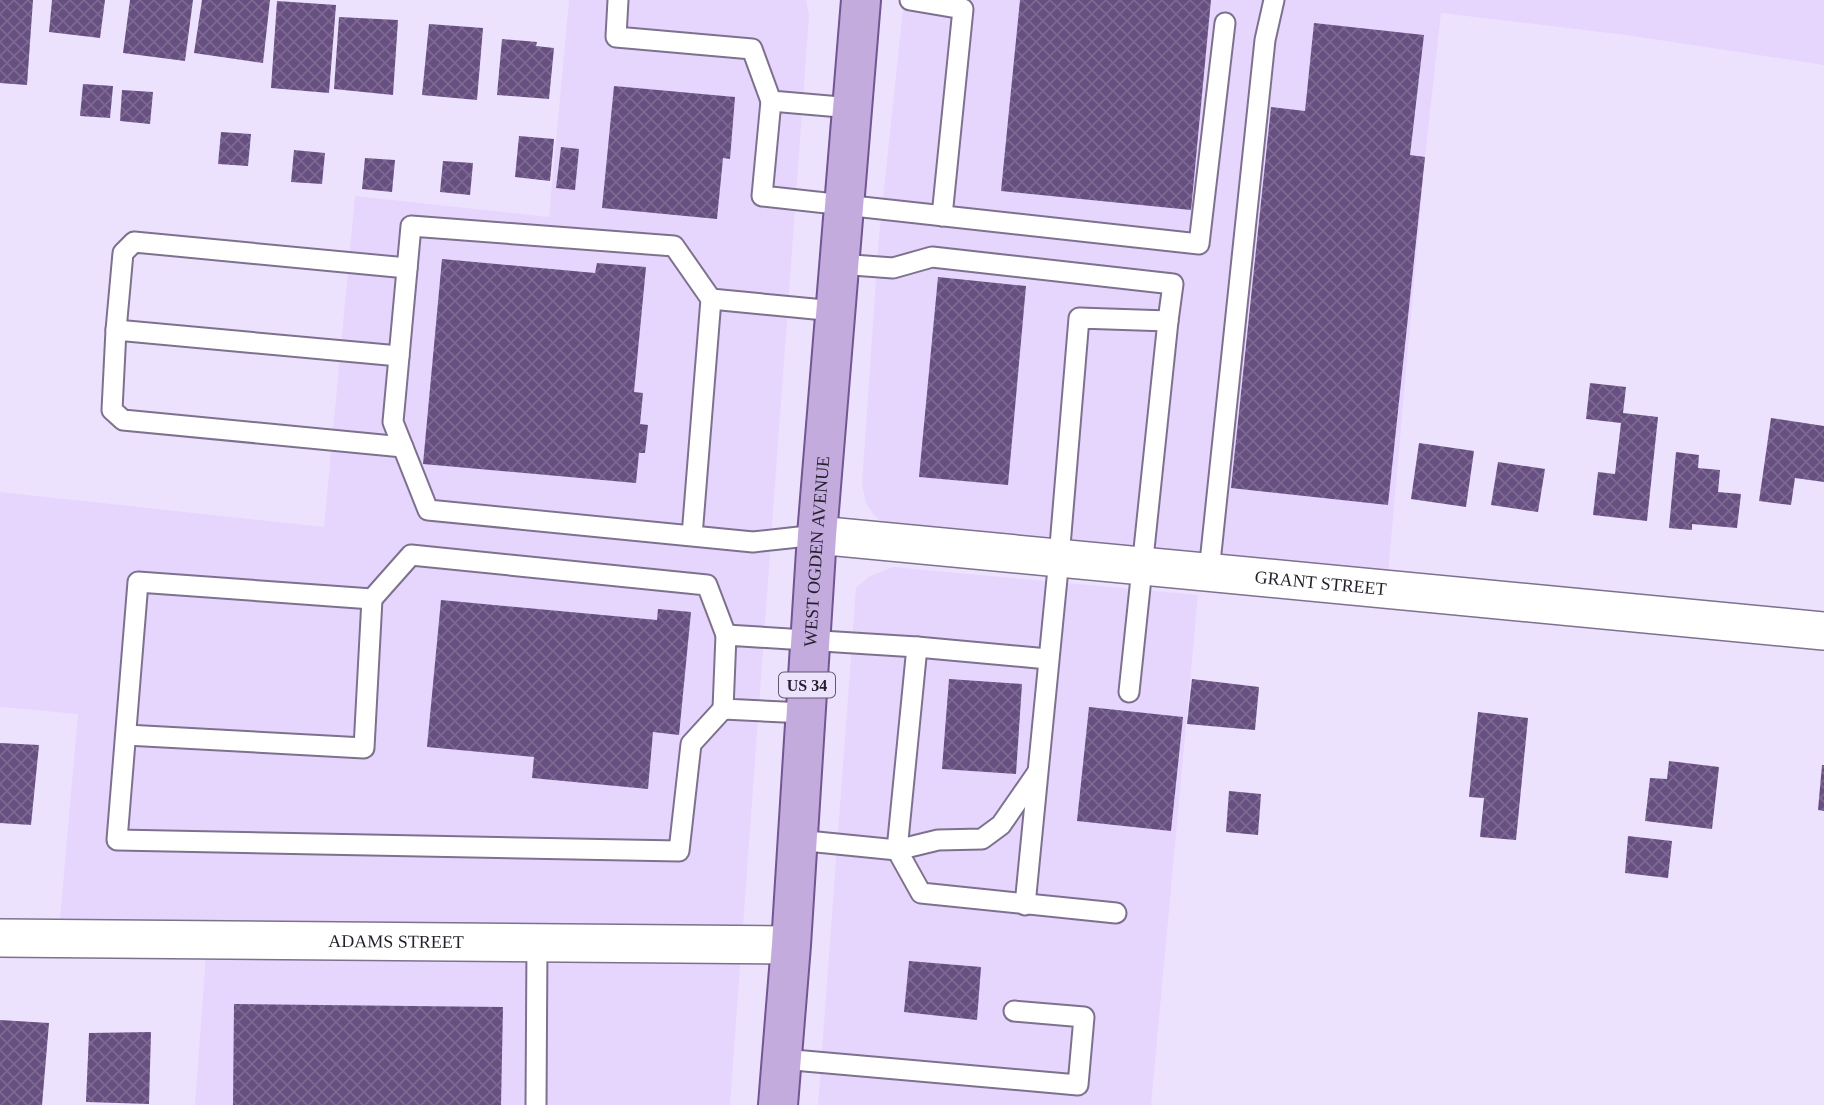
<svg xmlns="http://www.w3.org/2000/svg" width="1824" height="1105" viewBox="0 0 1824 1105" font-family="'Times New Roman',serif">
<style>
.built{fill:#e6d5fd}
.building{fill:url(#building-cross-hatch)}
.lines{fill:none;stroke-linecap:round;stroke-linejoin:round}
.lane-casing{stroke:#7d718e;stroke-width:23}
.street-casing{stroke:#7d718e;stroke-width:40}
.primary-casing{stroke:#715691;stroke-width:42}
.lane{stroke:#fff;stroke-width:19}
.street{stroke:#fff;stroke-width:37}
.primary{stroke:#c3abde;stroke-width:38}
.labels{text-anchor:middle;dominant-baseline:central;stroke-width:7;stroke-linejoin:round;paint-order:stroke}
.shield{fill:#ede2fd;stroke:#605a6a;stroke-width:2}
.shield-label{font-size:16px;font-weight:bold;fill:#241f2b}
.street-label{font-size:18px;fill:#241f2b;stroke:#ede2fd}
</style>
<defs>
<pattern id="building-cross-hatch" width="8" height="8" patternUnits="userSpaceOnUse" patternTransform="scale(1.75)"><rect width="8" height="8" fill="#674f82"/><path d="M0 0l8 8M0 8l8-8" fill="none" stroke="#7c6a91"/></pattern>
</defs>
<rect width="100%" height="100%" fill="#ede2fd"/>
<g class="built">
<path d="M569 0H806L809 16 730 1105H195L206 955 57 953 78 714 0 707V492L324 527 355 196 549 217Z"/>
<path d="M904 0H1824V65L1626 35 1441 13 1425 157 1388 574 886 525 874 515 866 503 862 484 879 236Z"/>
<path d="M893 567 1198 595 1151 1105H818L856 588 870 576Z"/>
</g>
<g class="building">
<path d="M0 0H33L27 85 0 83Z"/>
<path d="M52 0H105L100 38 49 32Z"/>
<path d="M130 0H193L185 61 123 53Z"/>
<path d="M202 0H270L263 63 194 53Z"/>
<path d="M1020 0H1211L1191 210 1001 191Z"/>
<path d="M277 1 336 5 329 93 271 88Z"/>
<path d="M339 17 398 20 393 95 334 89Z"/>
<path d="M1314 23 1424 35 1410 155 1425 157 1388 505 1231 488 1271 107 1305 111Z"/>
<path d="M429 24 483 28 477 100 422 95Z"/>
<path d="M502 39 537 42 536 46 554 48 549 99 497 95Z"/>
<path d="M83 84 113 86 110 118 80 116Z"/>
<path d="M614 86 735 97 730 159 723 158 717 219 602 208Z"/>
<path d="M122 90 153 92 150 124 120 121Z"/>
<path d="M221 132 251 134 248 166 218 164Z"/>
<path d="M519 136 554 139 550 181 515 177Z"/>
<path d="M561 147 579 149 575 190 556 188Z"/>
<path d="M294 150 325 153 322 184 291 182Z"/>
<path d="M365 158 395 160 392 192 362 189Z"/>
<path d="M443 161 473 163 470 195 440 192Z"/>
<path d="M442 259 595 273 597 263 646 267 634 392 643 393 640 424 648 425 645 453H639L636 483 423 464Z"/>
<path d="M938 277 1026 286 1008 485 919 477Z"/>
<path d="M1590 383 1626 387 1623 413 1658 417 1647 521 1593 515 1598 472 1615 474 1621 423 1586 419Z"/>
<path d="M1771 418 1824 426V482L1795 478 1791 505 1759 501Z"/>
<path d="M1419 443 1474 451 1466 507 1411 499Z"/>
<path d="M1676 452 1699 455 1698 468 1720 470 1718 492 1741 494 1737 528 1692 524V530L1669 528Z"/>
<path d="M1498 462 1545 469 1538 512 1491 505Z"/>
<path d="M441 600 657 620 658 609 691 612 679 735 653 732 648 789 532 778 534 757 427 747Z"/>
<path d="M949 679 1022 684 1016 774 942 769Z"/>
<path d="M1192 679 1259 687 1255 730 1187 724Z"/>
<path d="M1089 707 1183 717 1171 831 1077 821Z"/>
<path d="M1478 712 1528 718 1516 840 1480 837 1484 798 1469 797Z"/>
<path d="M0 743 39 745 31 825 0 823Z"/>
<path d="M1669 761 1719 767 1712 829 1645 821 1650 778 1667 779Z"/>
<path d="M1822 765H1824V811L1818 810Z"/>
<path d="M1229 791 1261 794 1258 835 1226 832Z"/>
<path d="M1628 836 1672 841 1668 878 1625 873Z"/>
<path d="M909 961 981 967 977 1020 904 1012Z"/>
<path d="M234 1004 503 1007 501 1105H233Z"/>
<path d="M0 1020 49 1023 42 1105H0Z"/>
<path d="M151 1032 149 1104 86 1102 89 1033Z"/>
</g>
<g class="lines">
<g class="lane-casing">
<g id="lane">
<path d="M618 0 616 37 752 49 771 101 852 108"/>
<path d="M910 0 963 9 942 216"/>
<path d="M771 101 762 196 1199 244 1225 23"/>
<path d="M839 264 893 268 932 257 1173 284 1168 321"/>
<path d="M711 299 835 311"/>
<path d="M116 330 399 356"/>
<path d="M403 447 123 420 112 410 116 330 123 253 134 242 407 268"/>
<path d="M692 536 711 299 674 246 411 226 393 422 428 510 753 542 817 535"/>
<path d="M1209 572 1265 40 1274 0"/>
<path d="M917 647 897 850 938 840 982 839 1001 825 1037 773"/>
<path d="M723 709 691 744 679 851 117 840 138 582 372 599 411 555 707 585 726 635"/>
<path d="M805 713 723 709 726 635 917 647 1048 659"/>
<path d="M126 735 364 748 372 599"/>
<path d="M797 840 897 850 921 893 1116 913"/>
<path d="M1025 905 1059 558 1079 318 1168 321 1129 692"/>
<path d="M782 1059 1078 1085 1084 1017 1014 1011"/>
<path d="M536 1105 537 942"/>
</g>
</g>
<g class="street-casing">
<g id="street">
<path id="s1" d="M817 535 1824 631"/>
<path id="s2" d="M0 938 791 945"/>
</g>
</g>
<g class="primary-casing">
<g id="primary">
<path id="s3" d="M778 1105 791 945 817 535 861 0"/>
</g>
</g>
<use href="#lane" class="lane"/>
<use href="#street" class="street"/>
<use href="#primary" class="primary"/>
</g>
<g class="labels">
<rect class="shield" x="779" y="672.5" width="56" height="25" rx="5"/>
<g class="shield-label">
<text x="807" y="685">US 34</text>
</g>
<g class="street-label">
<text stroke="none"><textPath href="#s3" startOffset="555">WEST OGDEN AVENUE</textPath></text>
<text stroke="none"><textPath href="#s1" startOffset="506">GRANT STREET</textPath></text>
<text stroke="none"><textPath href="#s2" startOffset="396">ADAMS STREET</textPath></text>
</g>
</g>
</svg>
